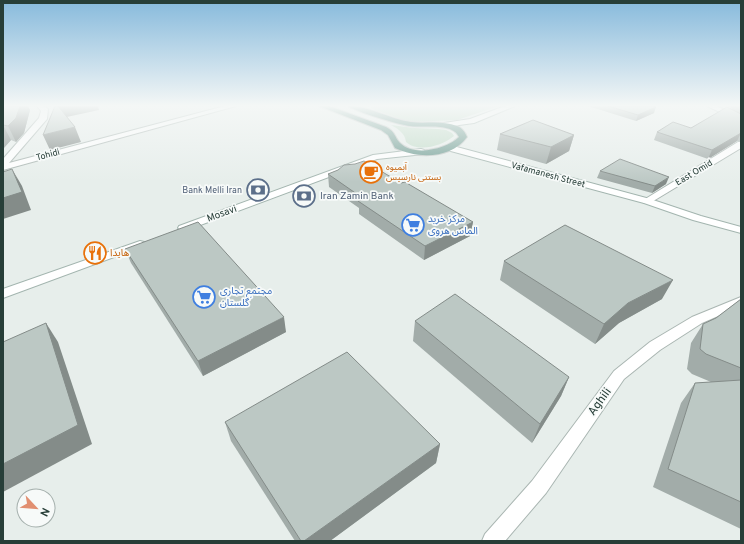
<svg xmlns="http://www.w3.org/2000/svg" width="744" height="544" viewBox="0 0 744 544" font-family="Overpass,'Noto Sans Arabic',sans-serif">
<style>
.green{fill:#c3dcca}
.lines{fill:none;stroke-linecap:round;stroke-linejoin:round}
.minor-casing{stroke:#aab6b2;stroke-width:2}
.secondary-casing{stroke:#a3b5af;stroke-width:2}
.primary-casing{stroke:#c3c9c7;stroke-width:2}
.minor{fill:#fff;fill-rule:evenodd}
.secondary{fill:#fff;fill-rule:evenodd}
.primary{fill:#719d93;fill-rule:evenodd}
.wall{fill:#a2aca9}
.shaded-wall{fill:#848c89}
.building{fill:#bcc8c4;stroke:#848c89}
.labels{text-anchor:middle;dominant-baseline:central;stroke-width:3.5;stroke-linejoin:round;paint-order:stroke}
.far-street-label{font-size:9px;fill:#273e38;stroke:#f7faf9}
.far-food-label{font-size:9px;fill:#c56008;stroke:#f7faf9;text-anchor:start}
.far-service-label{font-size:9px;fill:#4e5e75;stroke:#f7faf9;text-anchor:end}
.service-label{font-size:10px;fill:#4e5e75;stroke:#f7faf9;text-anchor:start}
.street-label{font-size:10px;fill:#273e38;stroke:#f7faf9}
.shop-label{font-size:10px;fill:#366cbe;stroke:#f7faf9;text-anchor:start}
.food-label{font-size:10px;fill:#c56008;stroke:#f7faf9;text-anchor:start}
.near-street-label{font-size:12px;fill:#273e38;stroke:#f7faf9}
</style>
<rect width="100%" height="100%" fill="#e7eeeb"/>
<g class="green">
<path d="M377 106H499L457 120 408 122 370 108Z"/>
<path d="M391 125 414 128 438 129 446 130 452 133 454 136C442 146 418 153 406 142 405 133 398 129 391 125Z"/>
</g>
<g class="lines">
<g class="minor-casing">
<g id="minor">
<path d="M37 106H44L48 109 47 119 9 163 225 106H236L3 170V159L39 118 41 111Z"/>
<path d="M707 106H716L741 117V122Z"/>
<path d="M738 142H741V148L650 203H644L642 201Z"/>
<path d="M741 297V306L702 323 660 350 624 379 546 493 505 541H482L485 534 532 481 614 371 650 342 692 317Z"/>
</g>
</g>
<g class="secondary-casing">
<g id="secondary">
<path d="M505 106H515L474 123 444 127 440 125 444 123 470 119Z"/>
<path d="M447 146H453L650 199 701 216 741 227V233L693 220 644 203 447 150 446 148Z"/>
<path d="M421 149 424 150 425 152 424 154 377 159 187 230 183 231 178 228 179 226 373 155Z"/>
<path d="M140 241 144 242 146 244 144 246 3 298V289Z"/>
</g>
</g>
<g class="primary-casing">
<path id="primary" d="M319 106H329L386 127C396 132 394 137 400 143 414 157 447 149 459 137 453 122 422 128 410 126 400 125 354 111 348 106 370 106 389 119 411 122 426 124 442 120 457 126 462 128 465 132 467 137 451 159 418 159 395 148L388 135 381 130Z"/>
</g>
<use href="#minor" class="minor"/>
<use href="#secondary" class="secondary"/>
<use href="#primary" class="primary"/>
</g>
<g class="wall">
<path d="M3 106 30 110 24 133 16 142 11 140 3 149Z"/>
<path d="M588 106H654V113L636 121Z"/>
<path d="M726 106H741V141H737L708 159 654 140 657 132 691 128 731 109 732 108Z"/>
<path d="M500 134 574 135 569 151 546 164 497 150Z"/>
<path d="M338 170 401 183 473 222 470 236 424 260 359 214V208L329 187 328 174Z"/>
<path d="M600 171 666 184 652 193 597 178Z"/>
<path d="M125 249 286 332 203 376 131 263Z"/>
<path d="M504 261 662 299 619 323 595 344 500 280Z"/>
<path d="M741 299V529L653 487 681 403 695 383 711 382 692 374 687 369 691 343 703 324 716 318Z"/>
<path d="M415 321 569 377 561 396 532 443 413 341Z"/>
<path d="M225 422 440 444 436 463 330 541H295L231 441Z"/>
</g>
<g class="shaded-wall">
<path d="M20 106H28L30 110 24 133 16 142 8 126Z"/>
<path d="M57 106H98L99 110 62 118Z"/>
<path d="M656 107 654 113 636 121 638 115Z"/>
<path d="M3 125 11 140 3 149Z"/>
<path d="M75 127 81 142 50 150 43 135Z"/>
<path d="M741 133 737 141 708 159 712 150Z"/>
<path d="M574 135 569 151 546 164 551 147Z"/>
<path d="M12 169 22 186 31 210 3 219V198Z"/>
<path d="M669 177 666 184 652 193 655 186Z"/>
<path d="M473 222 470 236 424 260 425 246Z"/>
<path d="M673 280 662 299 619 323 595 344 604 324 628 303Z"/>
<path d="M284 317 286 332 203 376 198 361Z"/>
<path d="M46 323 58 342 92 444 3 492V464Z"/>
<path d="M569 377 561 396 532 443 540 424Z"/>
<path d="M440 444 436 463 330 541H304Z"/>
</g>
<g class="building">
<path d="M3 106H20L16 118 8 126 3 125Z"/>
<path d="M55 106H58L75 127 43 135Z"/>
<path d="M608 106H654L656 107 638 115Z"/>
<path d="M727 107 741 114V133L712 150 657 132 673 122 691 128Z"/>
<path d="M533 120 574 135 551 147 500 134Z"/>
<path d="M620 159 669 177 655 186 600 171Z"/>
<path d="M364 161 401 183 405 182 473 222 425 246 358 201 364 199 328 174 338 170 344 165 355 164Z"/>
<path d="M12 169 22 192 3 198V172Z"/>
<path d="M198 222 284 317 198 361 125 249Z"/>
<path d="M565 225 673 280 628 303 604 324 504 261Z"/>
<path d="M455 294 569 377 540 424 415 321Z"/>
<path d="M741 299V368L706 354 700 349 703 324 716 318Z"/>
<path d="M46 323 78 425 3 464V342Z"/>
<path d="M347 352 440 444 304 541H301L225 422Z"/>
<path d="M741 380V502L668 469 695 383Z"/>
</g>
<linearGradient id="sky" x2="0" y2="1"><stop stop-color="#87badc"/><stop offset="0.58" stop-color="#f4f7f6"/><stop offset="1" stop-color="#f4f7f6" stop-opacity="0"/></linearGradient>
<rect width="744" height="182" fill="url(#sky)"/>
<defs>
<g id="cafe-ring" transform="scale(1.15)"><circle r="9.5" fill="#f7faf9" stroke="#e8710a" stroke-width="1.5"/><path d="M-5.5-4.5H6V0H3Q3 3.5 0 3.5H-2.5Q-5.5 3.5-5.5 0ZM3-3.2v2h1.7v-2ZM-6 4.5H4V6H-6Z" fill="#e8710a"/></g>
<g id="bank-ring" transform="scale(1.15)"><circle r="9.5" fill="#f7faf9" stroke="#5c6f8a" stroke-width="1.5"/><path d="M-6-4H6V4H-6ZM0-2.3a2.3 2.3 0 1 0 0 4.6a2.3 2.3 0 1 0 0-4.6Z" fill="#5c6f8a"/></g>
<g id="supermarket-ring" transform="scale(1.15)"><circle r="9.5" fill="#f7faf9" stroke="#3f7fe0" stroke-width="1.5"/><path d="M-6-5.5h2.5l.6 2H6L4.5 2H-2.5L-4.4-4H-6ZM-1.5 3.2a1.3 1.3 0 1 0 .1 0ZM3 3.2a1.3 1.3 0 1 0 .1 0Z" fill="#3f7fe0"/></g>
<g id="restaurant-ring" transform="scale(1.15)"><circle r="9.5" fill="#f7faf9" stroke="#e8710a" stroke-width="1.5"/><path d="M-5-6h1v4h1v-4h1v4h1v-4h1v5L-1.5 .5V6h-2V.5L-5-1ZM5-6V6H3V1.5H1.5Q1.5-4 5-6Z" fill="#e8710a"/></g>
</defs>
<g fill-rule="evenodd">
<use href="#cafe-ring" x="371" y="172"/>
<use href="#bank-ring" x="258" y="190"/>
<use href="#bank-ring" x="304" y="196"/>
<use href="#supermarket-ring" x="413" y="225"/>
<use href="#restaurant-ring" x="95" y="253"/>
<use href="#supermarket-ring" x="204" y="297"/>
</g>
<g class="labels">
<g class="far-street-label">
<text transform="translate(48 155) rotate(-15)">Tohidi</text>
<text transform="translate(694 173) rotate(-31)">East Omid</text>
<text transform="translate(548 175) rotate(15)">Vafamanesh Street</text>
</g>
<g class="far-food-label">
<text x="386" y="167">آبمیوه<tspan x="386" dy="10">بستنی نارسیس</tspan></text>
</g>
<g class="far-service-label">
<text x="242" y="190">Bank Melli Iran</text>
</g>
<g class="service-label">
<text x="320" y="196">Iran Zamin Bank</text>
</g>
<g class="street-label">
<text transform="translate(222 214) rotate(-20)">Mosavi</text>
</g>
<g class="shop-label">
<text x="428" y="219">مرکز خرید<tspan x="428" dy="12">الماس هروی</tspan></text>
<text x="220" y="291">مجتمع تجاری<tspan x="220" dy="12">گلستان</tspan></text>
</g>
<g class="food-label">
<text x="110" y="253">هایدا</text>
</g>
<g class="near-street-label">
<text transform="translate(600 402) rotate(-54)">Aghili</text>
</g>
</g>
<rect width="744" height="544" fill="none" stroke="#273e38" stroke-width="8"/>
<g transform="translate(36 508) rotate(116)"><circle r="19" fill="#f7faf9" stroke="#a4afac"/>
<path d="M0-3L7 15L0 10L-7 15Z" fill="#e18f71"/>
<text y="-6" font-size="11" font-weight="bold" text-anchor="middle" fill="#273e38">N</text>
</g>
</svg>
